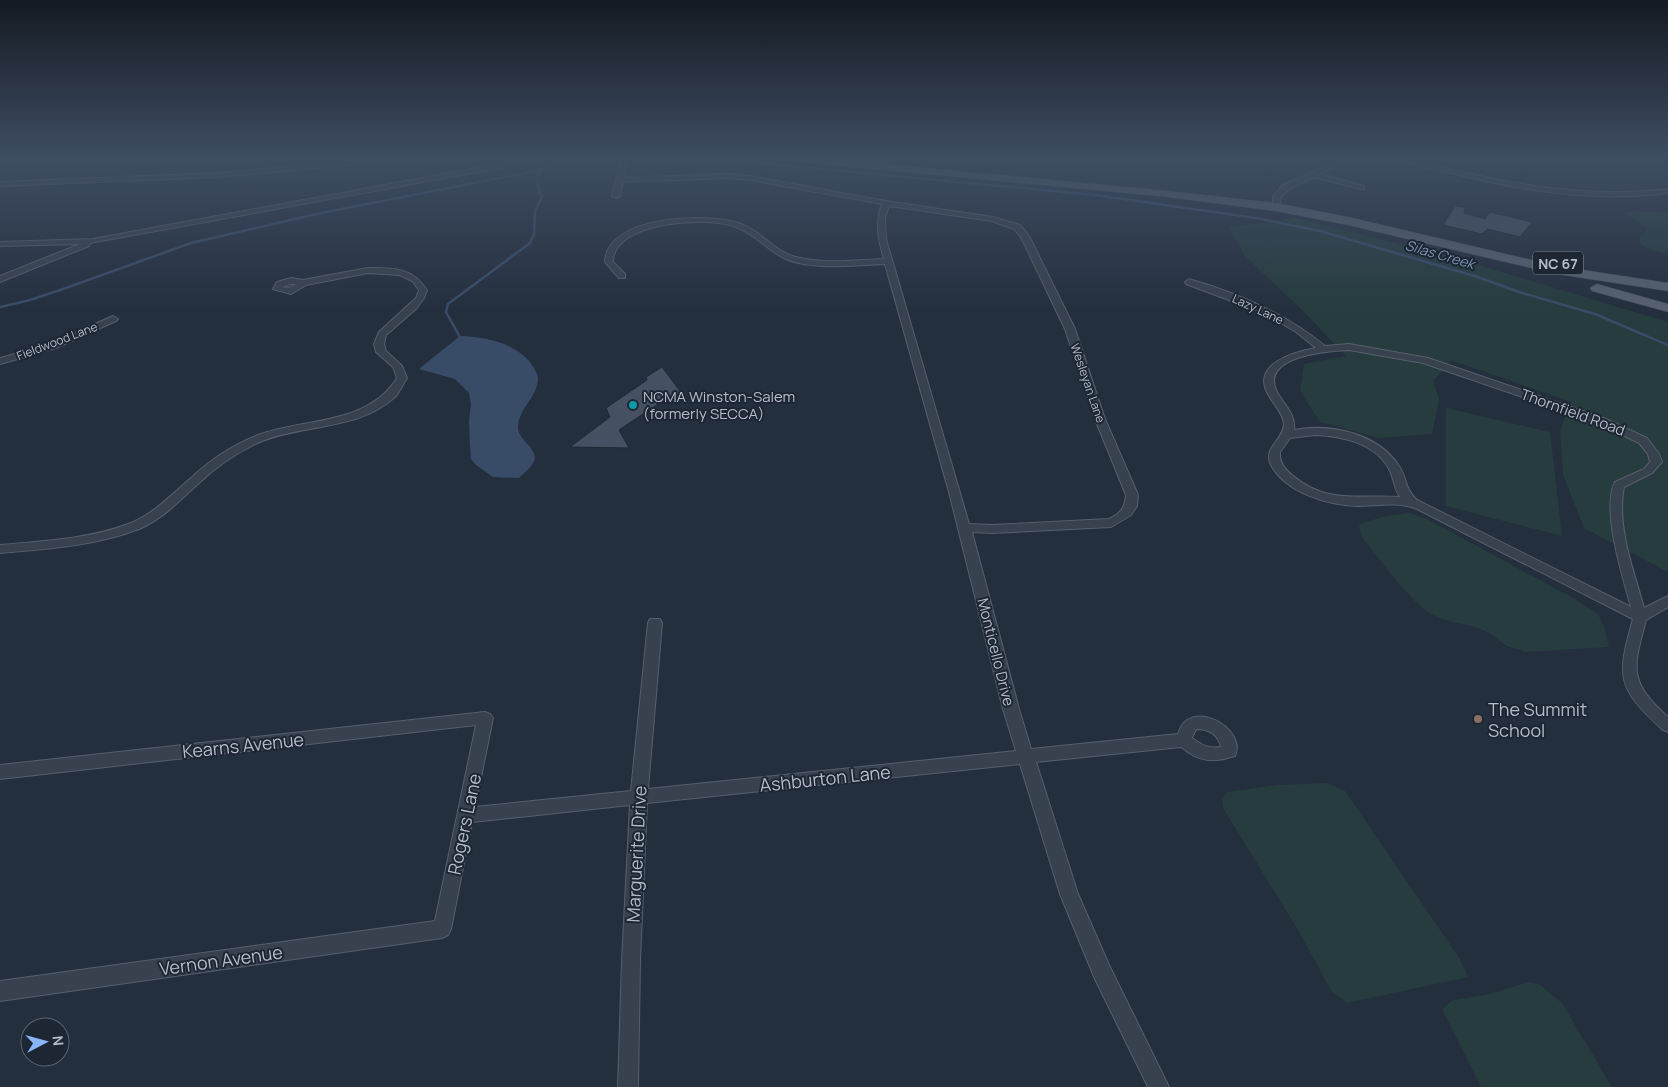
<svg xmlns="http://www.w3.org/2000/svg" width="1668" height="1087" viewBox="0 0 1668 1087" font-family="Manrope,sans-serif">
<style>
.green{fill:#263c3f}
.water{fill:#394c67}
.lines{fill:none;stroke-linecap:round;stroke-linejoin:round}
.stream{stroke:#394c67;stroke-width:2.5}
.building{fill:#455162;stroke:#1f2835}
.minor-casing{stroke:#565f6c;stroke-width:2}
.primary-casing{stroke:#414a57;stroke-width:1}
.minor{fill:#38414e;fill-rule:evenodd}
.primary{fill:#56606e;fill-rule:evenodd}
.culture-dot{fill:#0f9aa8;stroke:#1d2633;stroke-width:2}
.education-dot{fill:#8d6e63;stroke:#1d2633;stroke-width:2}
.labels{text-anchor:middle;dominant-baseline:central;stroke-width:4;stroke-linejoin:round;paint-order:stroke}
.far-street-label{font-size:12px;fill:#b4bcc9;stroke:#1d2633}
.far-water-label{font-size:14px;font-style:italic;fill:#7c92b1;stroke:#1d2633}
.shield{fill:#1d2633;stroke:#878f9c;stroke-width:1}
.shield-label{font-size:14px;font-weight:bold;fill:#b4bcc9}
.poi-label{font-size:15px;fill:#b4bcc9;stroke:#1d2633;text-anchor:start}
.street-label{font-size:15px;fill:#b4bcc9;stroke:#1d2633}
.near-poi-label{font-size:18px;fill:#b4bcc9;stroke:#1d2633;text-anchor:start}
.near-street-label{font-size:18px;fill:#b4bcc9;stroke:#1d2633}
</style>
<rect width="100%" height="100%" fill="#242f3e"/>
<g class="green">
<path d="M1631 211 1668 212V254L1651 250 1641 244 1639 237 1646 232V228L1625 213Z"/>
<path d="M1295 218 1452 257 1668 322V572L1584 528 1563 475 1560 431 1571 402 1451 360 1433 381 1439 399 1432 434 1379 438 1320 422 1300 391 1304 364 1346 356 1305 313 1245 256 1229 227Z"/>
<path d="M1446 408 1550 432 1562 536 1446 506Z"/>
<path d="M1411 513 1427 519 1575 599 1598 614 1604 626 1609 647 1523 652 1520 649C1505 649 1500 639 1487 632 1470 623 1450 624 1433 615 1412 605 1377 555 1361 536L1359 524 1386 516Z"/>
<path d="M1327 783 1345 791 1460 959 1468 977 1347 1003 1332 992 1298 930 1223 808 1222 800 1227 792 1278 785Z"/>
<path d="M1528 982 1539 984 1562 1003 1612 1087H1481L1442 1009 1453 1000 1490 994Z"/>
</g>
<path class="water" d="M460 336C485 337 513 342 530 362 533 367 538 373 538 379 537 398 518 409 518 428 518 440 539 449 534 461 532 467 524 473 519 478L493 477 476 465 471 459 470 446 469 421 471 405 469 393 455 379 419 369Z"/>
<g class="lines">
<g class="stream">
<path d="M692 157 1095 195 1256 218 1320 231 1478 277 1519 292 1595 314 1668 345"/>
<path d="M0 307 30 300 66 288 191 243 321 213 541 170"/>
<path d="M461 339 446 312 448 304 530 243 534 234 535 211 542 197C531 175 540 168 559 157"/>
</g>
</g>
<g class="building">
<path d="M1455 206 1465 207 1464 213 1485 219 1490 212 1532 222 1520 237 1488 229 1482 234 1443 225Z"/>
<path d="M662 367 680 391 676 402H661L619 430 629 448 570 447 610 417 606 408 647 380 646 377Z"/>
</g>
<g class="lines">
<g class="minor-casing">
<g id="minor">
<path d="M353 157H359L350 165 218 177 0 186V182L218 173 348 161Z"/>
<path d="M512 157H519L513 162 500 168 90 243 89 246 0 282V276L80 244 0 246V242L93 239 498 164Z"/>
<path d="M1086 157H1105C1101 160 1090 160 1086 157Z"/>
<path d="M1347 157H1354L1320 174 1364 186V190L1314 177 1289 189 1281 197 1279 209H1273V197L1283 185Z"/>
<path d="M1392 157H1401C1490 180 1575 200 1668 189V193C1591 203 1517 190 1443 171 1427 167 1405 165 1392 157Z"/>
<path d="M623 159 626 161 624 178 728 174 750 176 886 201 993 217 1020 225 1029 236 1075 329 1105 419 1138 495 1137 506 1131 515 1111 527 992 533 972 532 1019 709 1031 749 1178 734C1188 696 1248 728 1235 756 1213 763 1199 762 1181 747L1036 762 1078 894 1109 965 1169 1087H1148L1095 979 1060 894 1020 764 647 803 640 960 638 1087H618L622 960 630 805 472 822 451 929 448 935 442 938 0 1001V981L435 921 476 725 0 779V765L485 712 490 714 493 718 475 807 631 791 648 623 650 619H660L662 623 648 789 1016 751 1003 709 949 492 885 264C856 265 826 269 798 263 771 257 760 236 736 227 708 216 613 221 613 262L625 274V278H619L605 262C606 215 709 212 741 224 763 232 776 254 800 258 827 264 856 260 884 259 878 239 875 224 882 204L750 180 728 178 623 182 620 196 616 198 612 196 620 161ZM889 206 992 221 1014 229 1021 237 1065 329 1095 419 1126 495C1125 509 1120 513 1109 519L992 525 969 524 886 239 885 218ZM1196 729C1209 729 1218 734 1221 747 1208 749 1202 745 1192 738Z"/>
<path d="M368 268C394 268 411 267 427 290L424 298 416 309 386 335 384 344 386 351 402 366 407 378C403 384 400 392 395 397 359 430 305 424 262 441 239 451 217 466 199 483 180 500 163 519 139 529 95 546 46 549 0 553V545C43 541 90 539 131 523 155 513 172 494 191 478 210 460 233 445 258 435 305 418 368 425 397 378L393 367 376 352 374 344 379 332 416 298 419 290 412 281 400 275 368 273 306 285 291 294 273 289 277 282 291 278 303 280ZM291 284H296L289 288 282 287Z"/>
<path d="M1189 279C1238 293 1286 314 1325 346L1349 344 1428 358 1606 419 1647 438 1659 454 1662 462 1652 473 1624 487C1616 527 1634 570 1644 608L1668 596V607L1646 620C1633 669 1628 681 1668 717V732L1663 730C1617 688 1616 678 1633 619L1417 509C1397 501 1378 506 1357 506 1328 505 1286 493 1271 465 1262 448 1284 440 1284 424 1283 412 1273 404 1268 394 1251 364 1294 352 1316 348L1296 332 1264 313 1186 284 1185 282ZM1349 350 1423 363 1598 423 1639 443 1648 454 1650 462 1644 469 1615 482C1601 509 1623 578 1631 607L1417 500C1404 488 1408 480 1399 466 1378 433 1330 423 1294 430 1296 414 1284 405 1277 392 1259 356 1328 351 1349 350ZM1315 435C1341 436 1377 443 1390 471 1394 479 1394 489 1400 497 1359 494 1327 505 1292 475 1284 468 1279 462 1280 452L1290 438Z"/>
<path d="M113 316 118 319 116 321 56 348 0 364V358L50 344Z"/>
</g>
</g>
<g class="primary-casing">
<g id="primary">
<path d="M775 157H809L1168 191 1276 203 1348 217 1557 266 1668 283V291L1557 274 1348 225 1276 211 1168 197 780 160Z"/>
<path d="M1597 284 1668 304V312L1592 291 1590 288Z"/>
</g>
</g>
<use href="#minor" class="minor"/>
<use href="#primary" class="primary"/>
</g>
<linearGradient id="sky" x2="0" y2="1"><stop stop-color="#141a22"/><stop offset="0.51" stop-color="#3f4d63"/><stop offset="1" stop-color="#3f4d63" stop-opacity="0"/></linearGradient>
<rect width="1668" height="309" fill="url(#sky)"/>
<circle class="culture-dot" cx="633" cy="405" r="5"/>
<circle class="education-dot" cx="1478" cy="719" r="5"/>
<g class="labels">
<g class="far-street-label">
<text transform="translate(1258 309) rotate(25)">Lazy Lane</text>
<text transform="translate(57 341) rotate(-21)">Fieldwood Lane</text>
<text transform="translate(1088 383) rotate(71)">Wesleyan Lane</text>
</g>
<g class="far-water-label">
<text transform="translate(1440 254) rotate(16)">Silas Creek</text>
</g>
<rect class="shield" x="1533" y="251.5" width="50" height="23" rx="4"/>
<g class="shield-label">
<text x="1558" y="263">NC 67</text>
</g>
<g class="poi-label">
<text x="643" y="396">NCMA Winston-Salem<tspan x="643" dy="17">(formerly SECCA)</tspan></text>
</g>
<g class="street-label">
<text transform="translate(1573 412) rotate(20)">Thornfield Road</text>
<text transform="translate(996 652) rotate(76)">Monticello Drive</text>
</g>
<g class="near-poi-label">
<text x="1488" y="709">The Summit<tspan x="1488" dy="21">School</tspan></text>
</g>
<g class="near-street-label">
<text transform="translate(243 745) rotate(-6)">Kearns Avenue</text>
<text transform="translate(825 778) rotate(-6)">Ashburton Lane</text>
<text transform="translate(464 824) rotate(-78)">Rogers Lane</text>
<text transform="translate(636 854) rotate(-87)">Marguerite Drive</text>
<text transform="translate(221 960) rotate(-8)">Vernon Avenue</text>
</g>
</g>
<g transform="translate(45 1042) rotate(84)"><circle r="24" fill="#1d2633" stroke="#59626f"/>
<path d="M0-4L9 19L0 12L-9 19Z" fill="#8ab4f8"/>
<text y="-8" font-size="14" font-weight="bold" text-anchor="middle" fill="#b4bcc9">N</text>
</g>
</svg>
